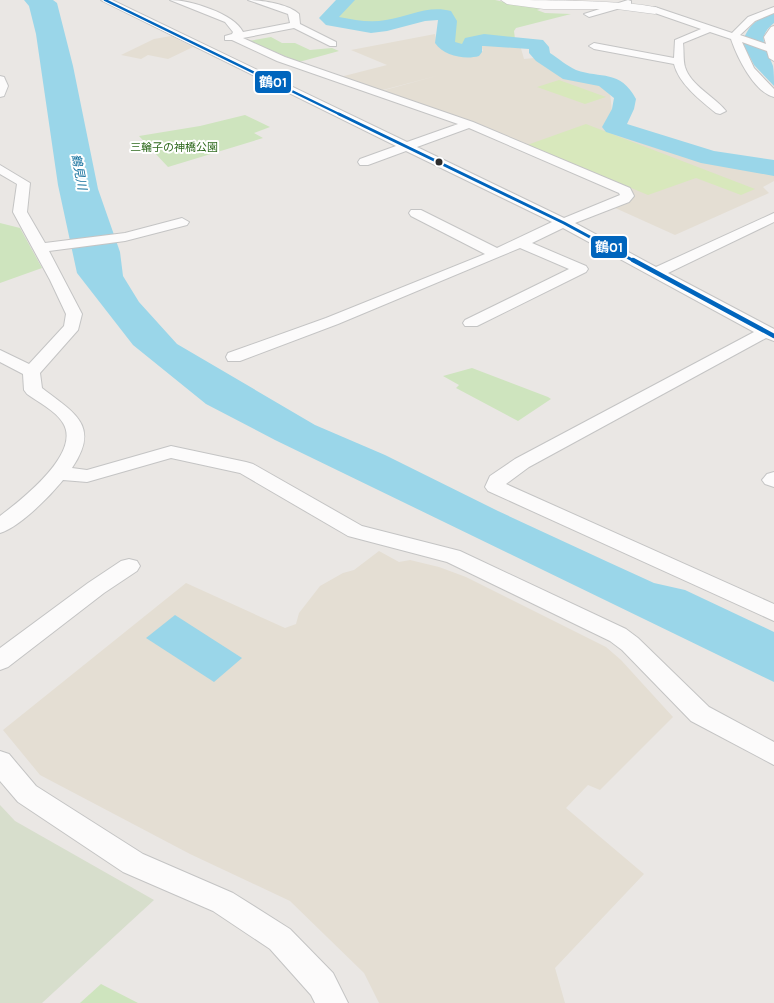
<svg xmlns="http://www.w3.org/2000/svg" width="774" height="1003" viewBox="0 0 774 1003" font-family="Karla,'Noto Sans JP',sans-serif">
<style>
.education{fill:#e4ded3}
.green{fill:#cee4be}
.cemetery{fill:#d7decc}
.pitch{fill:#d8e8bc}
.water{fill:#9ad6e9}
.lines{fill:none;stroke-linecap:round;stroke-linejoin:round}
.river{fill:#9ad6e9;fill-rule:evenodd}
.street-casing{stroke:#c4c4c4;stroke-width:2}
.secondary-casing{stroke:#c4c4c4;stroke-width:1}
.street{fill:#fcfbfb;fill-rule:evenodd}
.secondary{fill:#fcfbfb;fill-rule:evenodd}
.bus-1-far2-casing{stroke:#fff;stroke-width:4.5}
.bus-1-far1-casing{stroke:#fff;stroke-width:5.5}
.bus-1-casing{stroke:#fff;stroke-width:8}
.bus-1-far2{stroke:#0065bd;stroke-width:2.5}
.bus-1-far1{stroke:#0065bd;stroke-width:3}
.bus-1{stroke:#0065bd;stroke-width:4.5}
.bus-dot{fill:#2d2d2d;stroke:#fff;stroke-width:2}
.labels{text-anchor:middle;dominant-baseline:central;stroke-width:4;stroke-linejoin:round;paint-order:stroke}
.far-park-label{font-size:11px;fill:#2f6a1e;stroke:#fff}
.far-water-label{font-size:12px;font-style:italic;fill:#126f9c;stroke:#fff}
.line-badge{stroke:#fff;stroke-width:2}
.badge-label{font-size:14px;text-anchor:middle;font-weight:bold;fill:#fff}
</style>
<rect width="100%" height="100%" fill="#eae7e4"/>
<g class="education">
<path d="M435 34 437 45 447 51 466 55 483 51 481 44 520 45 524 59 534 58 564 77 596 82 610 93 612 111 603 126 611 130 705 162 774 173V181L763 187 769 193 675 235 613 207 632 195 381 91 440 75 379 91 342 79 344 76 387 65 351 50Z"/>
<path d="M171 36 193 47 168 59 148 55 141 59 121 55 154 39Z"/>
<path d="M379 551 399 562 410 560 439 567 466 577 606 647 621 660 673 717 600 790 588 785 566 808 644 874 555 968 565 1003H379L364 973 290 901 190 854 40 775 3 730 186 583 285 628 296 624 299 613 320 586 343 573 354 570Z"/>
</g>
<g class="green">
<path d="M348 0H495L518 5 547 7 537 10 545 13 571 14 516 28 514 31 515 39 487 38 472 39 466 43 469 50 449 45 448 41 455 36 449 34 444 27 452 19 451 16C425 6 396 23 370 25 357 27 344 22 331 18L330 13 334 7Z"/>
<path d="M271 37 282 43H295L310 50 332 48 339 51 299 62 249 41Z"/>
<path d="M245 115 270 127 254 133 263 138 168 167 139 136 200 126Z"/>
<path d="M0 223 20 228 42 268 0 283Z"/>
<path d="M472 368 548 397 551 399 518 421 456 388 459 385 443 376Z"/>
<path d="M101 984 138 1003H80Z"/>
</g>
<path class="cemetery" d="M0 805 15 821 154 900 42 1003H0Z"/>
<g class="pitch">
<path d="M559 80 606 97 585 104 537 87Z"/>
<path d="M586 124 755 189 741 195 696 178 648 195 527 145Z"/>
</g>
<g class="water">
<path d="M24 0H53L57 3 73 66 98 189 120 252 123 276 139 302 177 344 315 425 385 455 498 511 608 562 654 583 685 590 774 632V682L275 440 206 404 133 345 77 273 58 185 36 34 29 6Z"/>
<path d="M774 13V23C755 38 767 49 773 66 774 72 774 80 774 86L754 65 742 42C750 24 755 20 774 13Z"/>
<path d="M175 615 242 658 214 682 146 638Z"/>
</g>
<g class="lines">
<path class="river" d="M336 0H355L339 17C355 20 370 23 386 20 408 17 427 5 451 11L457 21 455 42 462 44 465 38 484 34 543 40 549 47 550 53C558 58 567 66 576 70 601 79 620 69 636 99L634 109 627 124 714 151 774 160V176L701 163 606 132 602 127 612 109 614 98 599 86 563 79 536 61 529 53V49L484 46H482V52L479 56C465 60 444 56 435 43L438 20 425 21 387 31 371 33 326 25 319 18Z"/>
<g class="street-casing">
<g id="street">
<path d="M101 0H112L407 142 458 124 277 61 232 40H225V36L232 34 233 32 225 22 170 0C189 0 234 13 243 32L290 23 288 14 248 0C261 0 289 4 299 14L300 24 336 42V46H330L294 28 243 38 285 57 473 122 630 188 634 196 629 202 575 223 656 267 774 213V222L668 273 774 329V341L766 338 529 467 506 484 774 604V621L488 491 485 487 490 476 515 459 754 332 563 228 532 243 586 266 588 269 586 272 477 326H465L463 323 465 320 569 269 520 248 338 324 240 361H228L226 357 228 353 326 318 485 254 411 216 409 213 411 210H421L497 248 552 222 406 151 368 165H360L358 162 360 159 396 146ZM469 128 619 193 620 195 564 218 417 147Z"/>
<path d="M628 0 631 1V5L589 17 584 14Z"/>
<path d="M655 7 732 33 748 17 774 7V13L755 21 740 35 766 44 764 37 771 27 774 26V61L769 58 767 51 742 42 754 68 774 89V97C754 92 737 57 731 39L710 32 683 43C684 51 683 60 685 67 691 86 714 96 726 111L720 114 716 113C701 101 679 84 674 64L594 49 589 46 594 43 674 58 675 40 701 29 652 12 650 10Z"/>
<path d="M0 76 4 77 8 86 4 96 0 97Z"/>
<path d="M0 165 30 183 27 212 45 243 125 233 182 218 189 222 187 225 125 241 49 251 82 314 78 330 40 373 42 388C74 413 101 425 72 468L87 470 171 446 246 462 253 464 362 526 460 551 626 629 638 638 709 707 774 742V765L691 721 622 650 610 641 447 562 348 536 240 473 171 458 87 482 63 480C50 496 20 527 0 533V516C21 500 82 453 63 423 56 411 38 402 27 394L24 390 23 374 0 362V350L29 364 64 326 66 314 50 280 13 212 17 184 0 174Z"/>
<path d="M774 472V487L765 484 762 480 767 474Z"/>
<path d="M129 559 137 561 140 566 137 571 104 593 8 667 0 670V648L88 583 121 561Z"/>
<path d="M0 751 9 754 36 786 143 854 233 893 290 929 333 973 348 1003H315L311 995 270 949 213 911 123 872 18 802 0 781Z"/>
</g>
</g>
<g class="secondary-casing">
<path id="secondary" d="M501 0C523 0 652 0 661 10L655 14 617 9H544L507 4Z"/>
</g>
<use href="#street" class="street"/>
<use href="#secondary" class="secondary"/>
<g class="bus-1-far2-casing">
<path id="bus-1-far2" d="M105 0 341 115"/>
</g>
<g class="bus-1-far1-casing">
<path id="bus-1-far1" d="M339 114 564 223 636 262"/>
</g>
<g class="bus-1-casing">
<path id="bus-1" d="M633 260 774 336"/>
</g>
<use href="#bus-1-far2" class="bus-1-far2"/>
<use href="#bus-1-far1" class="bus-1-far1"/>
<use href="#bus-1" class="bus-1"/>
</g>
<circle class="bus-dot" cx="439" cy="162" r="4.5"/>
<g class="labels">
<g class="far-park-label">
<text x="174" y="147">三輪子の神橋公園</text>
</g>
<g class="far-water-label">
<text transform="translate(79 172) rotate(79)">鶴見川</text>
</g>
</g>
<g class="line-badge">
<rect x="254" y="70" width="38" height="24" rx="5" fill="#0065bd"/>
<rect x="590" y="235" width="38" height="24" rx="5" fill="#0065bd"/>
</g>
<g class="badge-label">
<text x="273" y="87">鶴01</text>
<text x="609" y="252">鶴01</text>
</g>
</svg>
